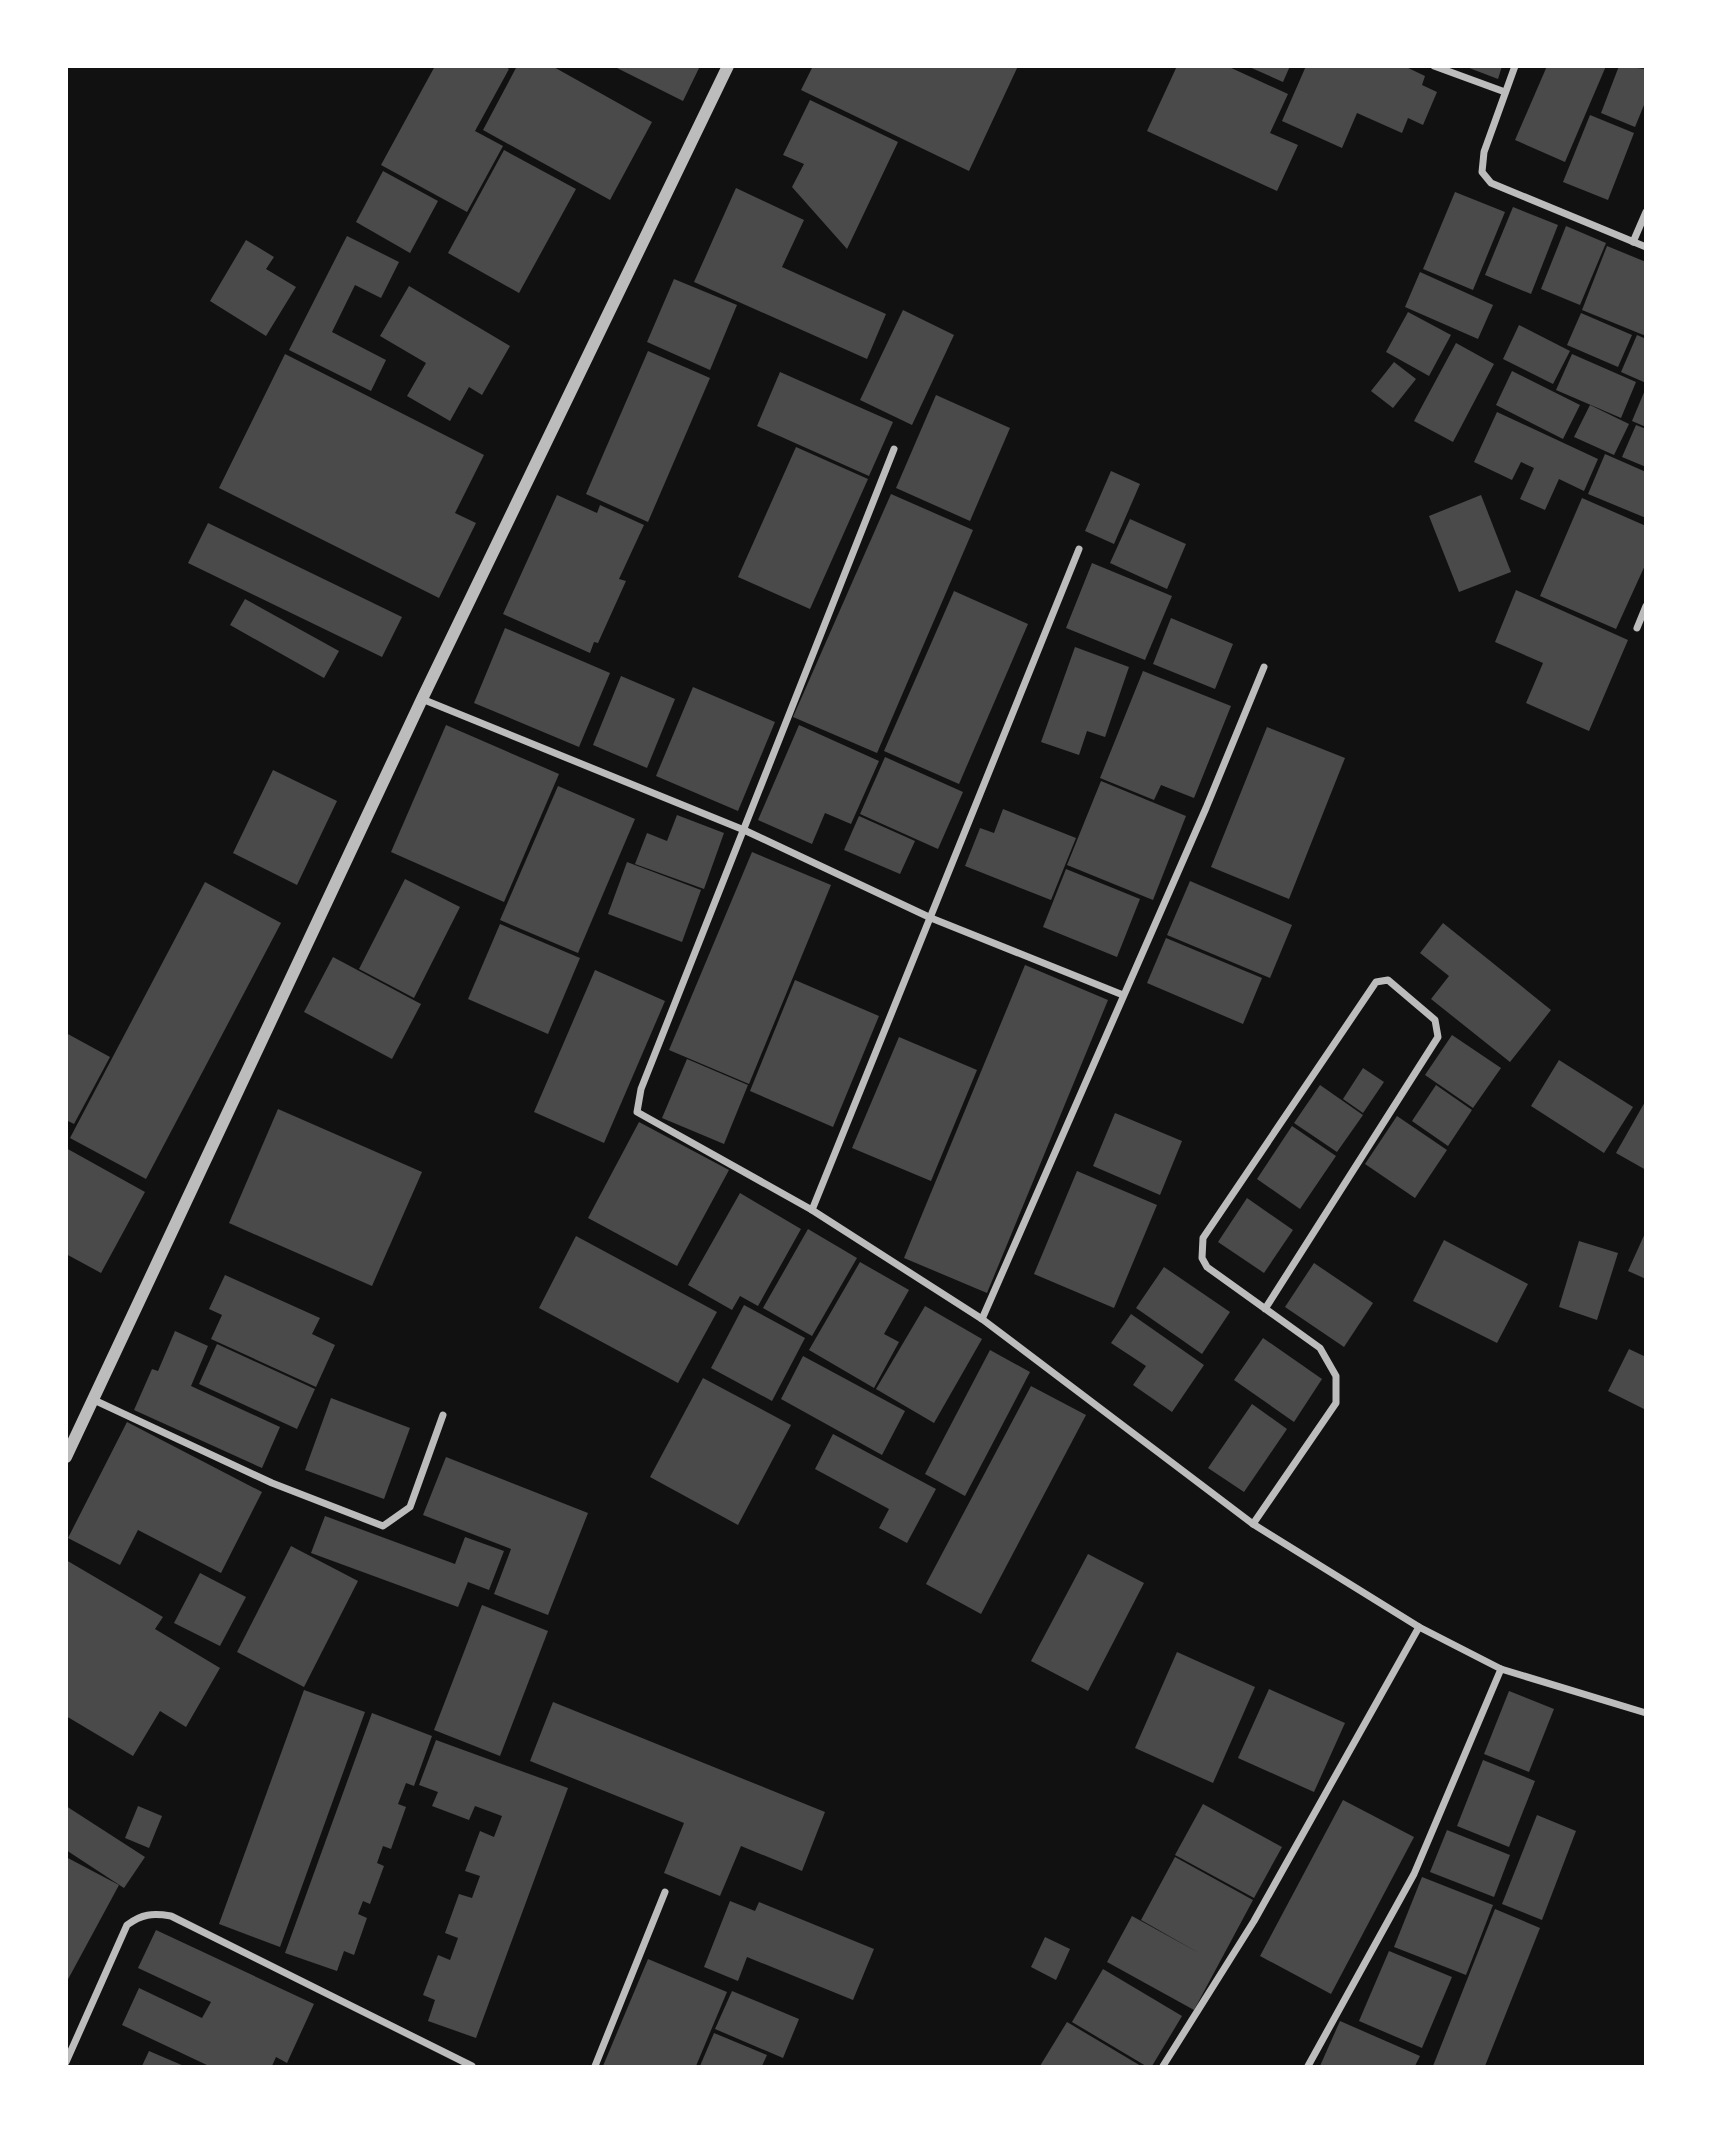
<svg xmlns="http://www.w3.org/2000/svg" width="1712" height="2133" viewBox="0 0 1712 2133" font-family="'Fira Sans',sans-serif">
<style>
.building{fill:#4a4a4a}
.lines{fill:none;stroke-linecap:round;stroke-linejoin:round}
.minor{stroke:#bcbcbc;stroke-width:7}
.tertiary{stroke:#bcbcbc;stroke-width:12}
</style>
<rect width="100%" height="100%" fill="#111"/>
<g class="building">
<path d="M435 66H504L509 69 475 131 503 146 467 212 381 165Z"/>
<path d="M517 66H552L652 122 610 200 483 130Z"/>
<path d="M613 66H700L683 101Z"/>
<path d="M813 66H1018L969 171 801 90Z"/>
<path d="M1177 66H1227L1288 94 1270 133 1298 145 1277 191 1147 131Z"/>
<path d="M1247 66H1290L1283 82Z"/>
<path d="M1306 66H1404L1425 76 1422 85 1437 92 1423 125 1408 118 1402 133 1357 113 1342 148 1282 121Z"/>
<path d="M1464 66H1502L1498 79Z"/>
<path d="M1547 66H1606L1565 162 1515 140Z"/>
<path d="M1619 66 1646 69V100L1635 127 1601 113Z"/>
<path d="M810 100 898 142 847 249 792 187 804 164 783 155Z"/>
<path d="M1590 115 1634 133 1608 200 1563 182Z"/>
<path d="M504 150 576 189 519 293 448 253Z"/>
<path d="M383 171 438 201 410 253 356 222Z"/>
<path d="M736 188 804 220 782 267 886 314 867 359 694 282Z"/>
<path d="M1455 192 1505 212 1473 290 1423 269Z"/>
<path d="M1513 207 1558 225 1531 294 1485 275Z"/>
<path d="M1566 226 1606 243 1580 305 1541 289Z"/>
<path d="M347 236 399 262 381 298 355 285 332 332 386 360 371 391 289 350Z"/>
<path d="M246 240 274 257 266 269 296 287 266 336 210 301Z"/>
<path d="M1607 246 1646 262V336L1582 310Z"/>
<path d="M1420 272 1493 305 1478 339 1405 307Z"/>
<path d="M674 279 737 305 710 370 647 342Z"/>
<path d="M409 286 510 346 482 395 469 387 450 421 407 396 426 363 380 336Z"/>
<path d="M903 310 954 335 912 425 860 400Z"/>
<path d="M1408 312 1451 335 1429 376 1386 352Z"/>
<path d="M1581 313 1632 335 1618 367 1567 345Z"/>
<path d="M1519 325 1570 351 1553 384 1503 359Z"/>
<path d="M1637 335 1646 339V383L1621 372Z"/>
<path d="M1456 343 1494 364 1453 442 1414 421Z"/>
<path d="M648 351 710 378 648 522 586 494Z"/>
<path d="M285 354 484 455 455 513 476 523 439 598 219 488Z"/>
<path d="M1572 354 1636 382 1621 418 1556 390Z"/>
<path d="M1394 362 1416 379 1393 408 1371 391Z"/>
<path d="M1512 371 1580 405 1563 439 1496 405Z"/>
<path d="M780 372 893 422 869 476 757 426Z"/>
<path d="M1645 390H1646V427L1632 421Z"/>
<path d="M936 395 1010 428 970 521 896 488Z"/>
<path d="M1590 405 1629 424 1614 455 1574 437Z"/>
<path d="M1497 412 1598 459 1584 491 1559 479 1545 510 1520 499 1534 468 1521 462 1512 480 1474 462Z"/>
<path d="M1636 425 1646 429V467L1622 457Z"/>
<path d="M796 447 868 479 810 609 738 577Z"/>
<path d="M1605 454 1646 472V518L1588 494Z"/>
<path d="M1111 471 1140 484 1114 544 1085 531Z"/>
<path d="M891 494 973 530 877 753 793 717Z"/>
<path d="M557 495 597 513 600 505 644 525 619 579 626 581 598 643 594 642 590 653 503 614Z"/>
<path d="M1481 495 1511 572 1459 592 1429 516Z"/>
<path d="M1582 498 1646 526V563L1616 629 1540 596Z"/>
<path d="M1130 519 1186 544 1167 589 1110 563Z"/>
<path d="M208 523 402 617 382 657 188 563Z"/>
<path d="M1092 563 1172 596 1145 660 1066 628Z"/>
<path d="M1516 590 1628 640 1589 731 1526 703 1543 663 1495 642Z"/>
<path d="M954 591 1028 624 959 784 884 751Z"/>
<path d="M245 599 339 651 324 678 230 625Z"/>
<path d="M1171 618 1233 644 1215 689 1153 664Z"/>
<path d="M505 628 610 673 579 747 474 703Z"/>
<path d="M1075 647 1129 667 1105 737 1087 731 1079 755 1041 742Z"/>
<path d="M1143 671 1231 706 1194 798 1161 785 1154 800 1100 778Z"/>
<path d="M621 676 675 699 647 768 593 745Z"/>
<path d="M693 687 775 722 738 811 656 776Z"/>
<path d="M446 725 559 774 504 902 391 852Z"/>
<path d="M799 725 879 761 851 824 825 813 812 844 758 820Z"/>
<path d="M1267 727 1345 758 1289 899 1211 867Z"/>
<path d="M885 757 963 792 938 849 860 814Z"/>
<path d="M273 770 337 801 297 885 233 853Z"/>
<path d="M1101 781 1186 816 1153 900 1067 865Z"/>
<path d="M558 786 635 819 578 953 500 920Z"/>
<path d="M1003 809 1076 838 1051 900 965 866 980 828 994 833Z"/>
<path d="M677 815 724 833 704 889 635 864 647 833 667 841Z"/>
<path d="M859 816 915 841 900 874 844 850Z"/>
<path d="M752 852 831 885 749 1084 669 1050Z"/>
<path d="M627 862 701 890 682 942 608 914Z"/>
<path d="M1066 869 1140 899 1117 957 1043 927Z"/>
<path d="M405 879 460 907 414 998 359 969Z"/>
<path d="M1190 881 1292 925 1270 978 1167 935Z"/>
<path d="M205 882 281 923 146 1179 70 1138Z"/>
<path d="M1443 923 1551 1010 1510 1062 1431 999 1449 976 1420 953Z"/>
<path d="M500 924 580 958 548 1034 468 999Z"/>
<path d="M1166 938 1262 978 1243 1024 1147 983Z"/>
<path d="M333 957 421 1004 392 1059 304 1012Z"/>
<path d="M1025 965 1108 1000 987 1293 904 1258Z"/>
<path d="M595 970 665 1001 604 1143 534 1112Z"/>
<path d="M795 980 879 1016 833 1127 750 1091Z"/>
<path d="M66 1033 110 1057 74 1124 66 1120Z"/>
<path d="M1452 1035 1501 1068 1473 1108 1425 1075Z"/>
<path d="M899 1037 977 1070 931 1181 852 1148Z"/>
<path d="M687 1059 748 1085 724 1144 662 1118Z"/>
<path d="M1559 1060 1633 1107 1604 1153 1531 1106Z"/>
<path d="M1363 1068 1384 1082 1363 1113 1343 1099Z"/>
<path d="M1320 1085 1363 1115 1337 1152 1294 1123Z"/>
<path d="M1436 1085 1472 1110 1448 1146 1412 1121Z"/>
<path d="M1646 1100V1170L1616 1153Z"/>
<path d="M278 1109 422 1172 372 1286 229 1223Z"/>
<path d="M1115 1113 1182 1141 1160 1195 1093 1166Z"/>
<path d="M1397 1116 1447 1150 1415 1198 1365 1164Z"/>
<path d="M639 1122 729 1170 677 1266 588 1218Z"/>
<path d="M1292 1126 1336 1156 1300 1209 1257 1179Z"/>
<path d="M66 1148 145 1192 101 1273 66 1254Z"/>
<path d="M1077 1171 1157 1205 1114 1308 1034 1274Z"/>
<path d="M740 1193 801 1229 758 1306 740 1296 732 1310 688 1285Z"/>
<path d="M1247 1198 1293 1230 1264 1273 1218 1242Z"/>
<path d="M808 1229 857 1258 812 1336 763 1308Z"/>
<path d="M1646 1231V1279L1628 1271Z"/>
<path d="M576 1236 717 1312 678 1383 539 1308Z"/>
<path d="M1444 1240 1528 1284 1497 1343 1413 1301Z"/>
<path d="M1579 1241 1618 1253 1597 1320 1559 1307Z"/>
<path d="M860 1262 909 1290 884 1334 899 1342 874 1388 809 1350Z"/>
<path d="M1314 1263 1373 1303 1344 1347 1285 1307Z"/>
<path d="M1164 1267 1230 1312 1202 1354 1136 1308Z"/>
<path d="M225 1275 320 1318 312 1334 335 1345 316 1387 211 1339 222 1315 209 1309Z"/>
<path d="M744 1305 805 1338 772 1401 711 1368Z"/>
<path d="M925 1306 982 1339 934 1423 876 1389Z"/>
<path d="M1131 1314 1204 1365 1172 1412 1133 1385 1146 1366 1111 1343Z"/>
<path d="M175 1331 208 1346 191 1386 280 1427 262 1468 134 1410 152 1369 158 1371Z"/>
<path d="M1263 1338 1322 1379 1294 1422 1234 1380Z"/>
<path d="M217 1344 315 1389 297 1429 199 1384Z"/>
<path d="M1629 1349 1646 1357V1410L1608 1391Z"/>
<path d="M990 1350 1030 1372 965 1496 925 1474Z"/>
<path d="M803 1356 905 1411 882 1455 781 1399Z"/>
<path d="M703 1378 791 1425 738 1525 650 1477Z"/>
<path d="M1031 1386 1086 1415 981 1614 926 1584Z"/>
<path d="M331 1398 410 1428 384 1499 305 1470Z"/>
<path d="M1252 1404 1287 1429 1244 1492 1208 1468Z"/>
<path d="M127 1422 262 1492 221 1573 138 1530 120 1565 68 1538Z"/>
<path d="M833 1434 936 1489 907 1543 879 1528 889 1509 815 1469Z"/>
<path d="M446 1457 588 1513 548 1615 494 1594 511 1549 423 1515Z"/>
<path d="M325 1516 455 1564 465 1537 504 1551 489 1590 468 1582 458 1607 311 1553Z"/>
<path d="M291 1546 358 1581 304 1687 237 1652Z"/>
<path d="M1088 1554 1144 1583 1088 1691 1031 1661Z"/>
<path d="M66 1560 163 1617 155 1629 220 1668 186 1727 160 1711 133 1756 66 1716Z"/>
<path d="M200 1573 246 1597 220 1646 174 1623Z"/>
<path d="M482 1605 548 1631 500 1756 434 1730Z"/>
<path d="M1177 1652 1255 1687 1213 1783 1135 1748Z"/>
<path d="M1269 1689 1345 1723 1314 1792 1238 1758Z"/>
<path d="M304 1690 365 1712 280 1947 219 1924Z"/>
<path d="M1509 1691 1554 1709 1529 1772 1484 1754Z"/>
<path d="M553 1702 825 1812 802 1871 741 1846 720 1896 664 1873 684 1823 530 1761Z"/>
<path d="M372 1713 432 1736 414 1786 406 1783 398 1804 406 1807 391 1849 383 1846 377 1863 384 1866 370 1904 363 1901 358 1914 367 1918 354 1955 344 1951 337 1971 285 1953Z"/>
<path d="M436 1740 568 1788 476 2038 428 2021 435 2000 423 1995 438 1955 450 1960 458 1938 445 1933 459 1894 472 1898 480 1876 465 1871 480 1831 494 1837 502 1816 475 1806 469 1820 432 1806 438 1792 419 1785Z"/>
<path d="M1483 1760 1535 1781 1509 1847 1457 1826Z"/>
<path d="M1343 1800 1414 1837 1331 1994 1260 1956Z"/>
<path d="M1203 1804 1282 1847 1254 1898 1175 1855Z"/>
<path d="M66 1806 145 1857 124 1888 66 1850Z"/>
<path d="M138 1806 162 1816 149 1848 125 1838Z"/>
<path d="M1537 1815 1576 1831 1542 1920 1502 1904Z"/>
<path d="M1447 1830 1510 1855 1494 1897 1430 1872Z"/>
<path d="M66 1857 119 1885 66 1983Z"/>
<path d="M1175 1857 1253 1900 1194 2010 1107 1962 1132 1916 1199 1953 1141 1920Z"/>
<path d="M1422 1877 1493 1905 1466 1975 1394 1947Z"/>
<path d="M730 1901 755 1911 759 1902 874 1949 853 2000 747 1957 738 1981 704 1967Z"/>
<path d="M1495 1909 1540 1928 1485 2066H1433Z"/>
<path d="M156 1930 314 2004 287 2063 276 2057 272 2066H209L122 2025 139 1988 202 2018 211 2002 138 1968Z"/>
<path d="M1045 1937 1070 1949 1056 1980 1031 1967Z"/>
<path d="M1389 1951 1452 1977 1422 2048 1359 2021Z"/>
<path d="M648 1959 727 1992 696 2066H603Z"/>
<path d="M1103 1969 1182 2016 1152 2066H1146L1072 2022Z"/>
<path d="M732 1991 799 2019 783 2058 715 2029Z"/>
<path d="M1340 2021 1420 2056 1415 2066H1320Z"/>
<path d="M1067 2022 1141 2066H1040Z"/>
<path d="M714 2033 767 2055 762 2066H700Z"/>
<path d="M149 2051 184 2066H142Z"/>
</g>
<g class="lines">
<g class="minor">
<path d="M1434 66 1505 92"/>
<path d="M1515 66 1484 152 1482 172 1491 183 1646 247"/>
<path d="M1633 242 1646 212"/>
<path d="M894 449 641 1089 637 1112 812 1210 982 1319 1253 1524 1419 1627 1501 1669 1646 1713"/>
<path d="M1637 628 1646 606"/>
<path d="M422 699 744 830 931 918 1123 995"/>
<path d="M812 1210 1079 549"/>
<path d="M982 1319 1206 808 1264 667"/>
<path d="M94 1400 272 1483 383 1526 410 1507 443 1415"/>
<path d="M1253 1524 1336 1403V1376L1320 1348 1207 1267 1202 1258 1203 1238 1376 982 1388 980 1435 1020 1438 1037 1265 1309"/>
<path d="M66 2062 127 1925C142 1914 152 1913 171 1916L472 2066"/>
<path d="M595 2066 665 1892"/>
<path d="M1163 2066 1254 1921 1419 1627"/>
<path d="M1308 2066 1414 1874 1501 1669"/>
</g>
<path class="tertiary" d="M66 1457 422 699 728 66"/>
</g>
<rect width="1712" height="2133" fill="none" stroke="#ffffff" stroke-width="136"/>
</svg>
